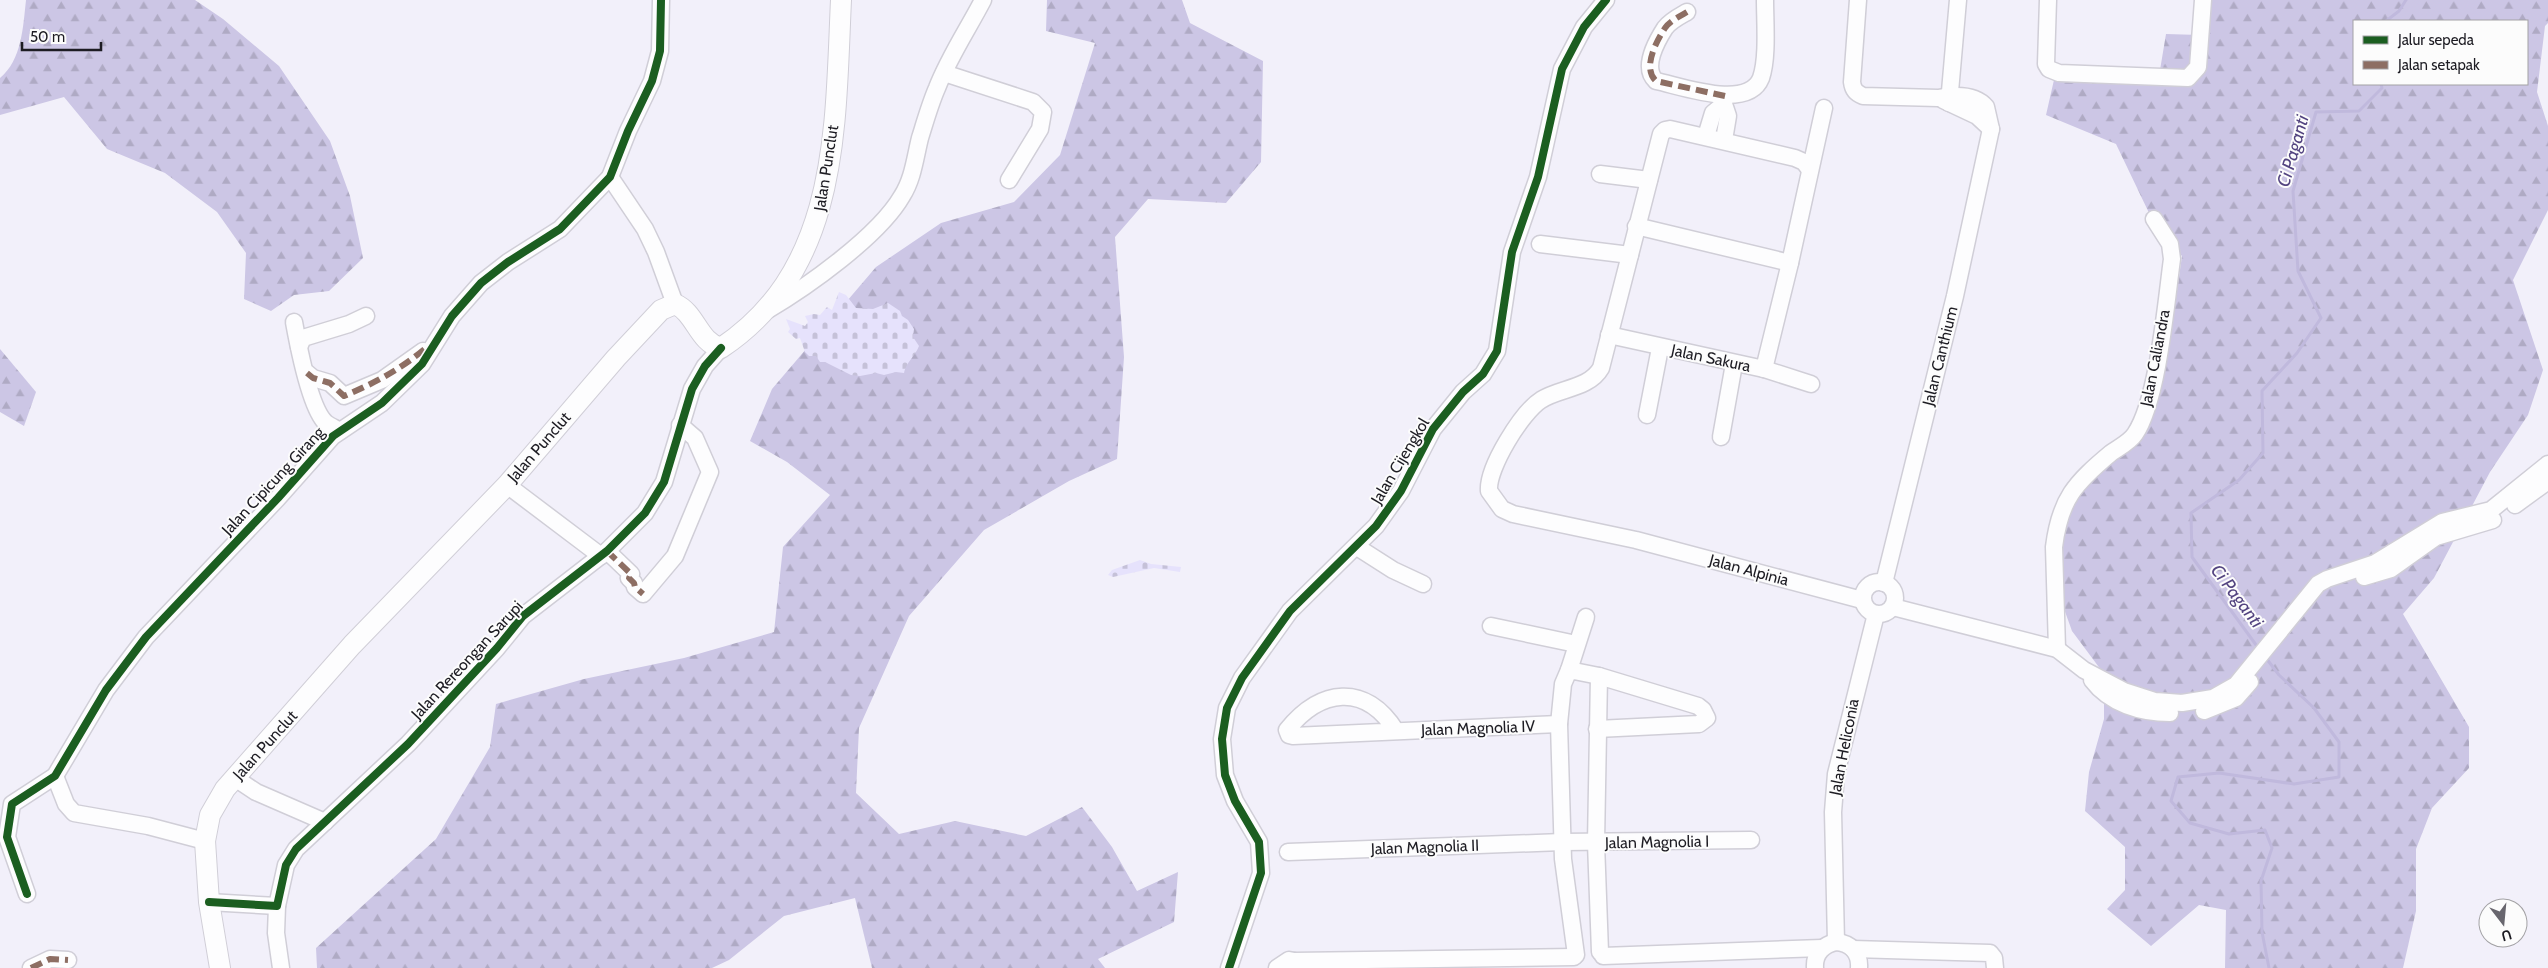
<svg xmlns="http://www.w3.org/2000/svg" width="2548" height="968" viewBox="0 0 2548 968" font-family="Cabin,sans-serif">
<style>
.forest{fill:url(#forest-firs);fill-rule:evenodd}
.cemetery{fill:url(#cemetery-stones)}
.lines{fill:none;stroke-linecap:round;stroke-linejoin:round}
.stream{stroke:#c0b9dd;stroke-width:3}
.minor-casing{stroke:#d0ced7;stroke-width:19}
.major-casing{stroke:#d0ced7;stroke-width:22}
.minor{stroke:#fdfdfe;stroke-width:16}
.major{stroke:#fdfdfe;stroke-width:20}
.quiet{stroke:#8d6e63;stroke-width:6;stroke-dasharray:12 6;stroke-linecap:butt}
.cycleway-casing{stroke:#fcfcfc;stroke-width:11}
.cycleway{stroke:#1b5e20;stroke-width:8}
.labels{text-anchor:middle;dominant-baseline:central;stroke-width:4;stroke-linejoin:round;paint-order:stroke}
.street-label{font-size:16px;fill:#1d1c23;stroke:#fcfcfc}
.water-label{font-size:18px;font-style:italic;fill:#534480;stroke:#fcfcfc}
</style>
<defs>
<pattern id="forest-firs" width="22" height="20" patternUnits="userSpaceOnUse" patternTransform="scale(1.25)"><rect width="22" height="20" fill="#ccc6e5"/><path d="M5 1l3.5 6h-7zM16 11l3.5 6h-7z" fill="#afaac4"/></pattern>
<pattern id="cemetery-stones" width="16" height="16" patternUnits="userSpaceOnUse" patternTransform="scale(1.25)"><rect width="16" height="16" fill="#e6e2fc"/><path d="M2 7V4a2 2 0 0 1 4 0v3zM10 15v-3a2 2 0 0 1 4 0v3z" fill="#c5c1d8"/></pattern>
</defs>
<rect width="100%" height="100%" fill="#f2f0fa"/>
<g class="forest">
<path d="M26 0H195L223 19 279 66 330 141 350 196 363 258 329 291 294 295 271 311 244 299 246 253 217 212 165 173 107 149 64 97 0 115V78C22 60 23 27 26 0Z"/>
<path d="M1047 0H1182L1190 23 1263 61 1261 162 1226 203 1148 199 1115 237 1124 357 1117 459 1069 481 984 530 909 616 859 728 856 793 899 834 955 821 1026 836 1082 807 1112 847 1137 891 1178 872 1174 922 1098 959 1105 968H872L855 898 784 916 729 960 712 968H317L316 948 436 839 490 747 496 704 584 679 684 658 774 632 783 547 830 495 787 462 750 441 772 389 876 267 941 223 1014 202 1060 155 1095 43 1046 31Z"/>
<path d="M2202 0H2548V23L2545 26 2537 92 2548 126V210L2513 280 2543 370 2528 415 2490 472 2434 578 2403 614 2469 727V768L2432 808 2416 849V911L2403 968H2225L2226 910 2199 905 2151 946 2107 909 2125 890V847L2085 811 2089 772 2104 719V674L2072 631 2059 595 2063 521 2093 473 2141 432 2170 339 2182 256 2150 215 2116 144 2046 115 2056 71 2159 76 2166 34 2200 35ZM2354 21H2527V84H2354Z"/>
<path d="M0 349 36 392 24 426 0 412Z"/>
</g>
<g class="cemetery">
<path d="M839 292 846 295 856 308 873 309 888 303 900 311 902 316 908 320 914 329 913 337 919 346C915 357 906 362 904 373L896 372 884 375 876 373 860 376 851 375 825 362H820L816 356H809L805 352 800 338 796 339 788 332 790 329 786 319 805 326 808 322 805 316 814 314 820 315 827 307 832 310Z"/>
<path d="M1140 560 1151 564 1181 567 1180 572 1154 568 1113 577 1108 575 1112 570Z"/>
</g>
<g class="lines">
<g class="stream">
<path d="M2386 21 2399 11 2406 0"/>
<path d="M2259 649 2192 557 2191 513 2239 480 2263 453 2262 391 2297 353 2321 318 2298 271 2293 191 2316 112 2359 111 2382 88 2381 84"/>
<path d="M2266 658 2279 675 2314 708 2339 742V777L2294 784 2219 773 2178 777 2171 801 2190 823 2229 834 2265 830 2272 848 2261 881 2262 932 2269 968"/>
</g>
<g class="minor-casing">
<g id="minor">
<path d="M1858 0 1852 82C1853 90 1856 93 1863 96L1938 98C1954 95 1975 94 1986 107L1991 129 1955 296 1884 583"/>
<path d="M2048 0 2046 64 2049 69 2059 73 2188 78 2198 67 2203 0"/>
<path d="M1687 12C1680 16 1670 21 1665 28 1656 42 1642 68 1656 81 1681 86 1748 111 1761 78 1768 58 1765 22 1765 0"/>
<path d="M944 73 1033 102 1043 112 1040 129 1009 180"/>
<path d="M1943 100 1977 116 1991 129"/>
<path d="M1949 103 1958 0"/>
<path d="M1706 136 1713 113 1724 104"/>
<path d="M1724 140 1728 116 1724 104 1725 96"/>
<path d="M1810 170 1804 162 1795 158 1670 129 1665 130 1661 134 1601 368C1589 389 1559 388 1541 400 1522 412 1487 468 1489 491L1502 509 1513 514 1636 540 1862 600"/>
<path d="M1600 174 1649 180"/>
<path d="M610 177 645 229 656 252 675 304"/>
<path d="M1636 226 1790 263"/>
<path d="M1540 244 1630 255"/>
<path d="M766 311C807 287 879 236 902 196 913 179 915 158 920 138 925 122 930 104 937 88 949 57 968 29 983 0"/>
<path d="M294 322C298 344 310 409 326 423 330 426 335 428 340 431"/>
<path d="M1609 335 1764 369 1811 384"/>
<path d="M299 347 303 338 349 324 366 316"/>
<path d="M1764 369 1790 263 1824 108"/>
<path d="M307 373 313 378 330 383 344 396 382 380 423 351"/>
<path d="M1647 415 1660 348"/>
<path d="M1721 437 1734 364"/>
<path d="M507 485 601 556"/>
<path d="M2515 505 2548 481"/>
<path d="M1357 547 1393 570 1423 584"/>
<path d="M607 551 631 574 629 578 634 583 635 587 643 594 675 556 710 472 695 438 680 425"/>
<path d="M2364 577 2391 569 2436 537 2493 520"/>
<circle cx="1879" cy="598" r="16"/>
<path d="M1893 607 2057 649 2084 670 2124 691 2155 701 2182 703 2213 698 2236 685 2318 584 2327 579 2375 563 2442 522 2491 510 2548 464"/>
<path d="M1491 626 1576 644"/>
<path d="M2057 649 2054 547C2060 499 2075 483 2111 453 2118 448 2130 442 2135 434 2158 400 2166 303 2172 259L2170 244 2154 219"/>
<path d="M1569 670 1586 617"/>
<path d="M1599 676 1596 843 1600 952"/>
<path d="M2092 680C2110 704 2141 713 2170 713"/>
<path d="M2204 711 2236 698 2250 682"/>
<path d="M1396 731C1365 682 1320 689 1287 730L1289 735 1293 736 1559 724"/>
<path d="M55 776 66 804 74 813 148 826 205 841"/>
<path d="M235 778 256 792 325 822"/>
<path d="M1288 852 1562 842 1751 840"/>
<path d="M27 894 7 837 12 804 55 776 106 690 146 637 278 498 333 436 382 403 422 364 452 316 481 283 508 262 560 229 610 177 628 131 652 81 660 51 661 0"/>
<path d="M209 902 277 906 286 865 296 849 408 744 497 648 523 616 607 551 645 513 664 482 692 389 705 366 721 348"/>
<path d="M277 906 276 933 281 968"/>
<path d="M1836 942 1833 812 1836 774 1876 614"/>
<path d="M1853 949 1990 953 1994 958 1995 968"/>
<path d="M1576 955 1563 859 1559 724 1563 684 1569 670 1599 676 1698 706 1703 710 1707 718 1699 724 1597 729"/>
<path d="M1603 956 1822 948"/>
<path d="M1294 961 1574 957"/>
<path d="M31 968 50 959 68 960"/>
<path d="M1229 968 1261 873 1259 842 1235 801 1225 775 1222 739 1227 708 1242 678 1290 611 1376 526 1401 491 1433 429 1463 392 1483 374 1497 351 1512 252 1538 177 1562 69 1584 27 1606 0"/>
<path d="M1277 968 1289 960 1294 961 1302 968"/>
<path d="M1815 968C1814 953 1823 945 1836 942 1851 943 1860 953 1859 968"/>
</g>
</g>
<g class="major-casing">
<path id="major" d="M220 968 209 902 205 841 210 815 225 789 352 645 507 485 616 358 661 310 675 304C696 313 698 342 721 348 840 269 835 127 841 0"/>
</g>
<use href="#minor" class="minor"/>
<use href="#major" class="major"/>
<g class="quiet">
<path d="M1687 12C1680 16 1670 21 1665 28 1656 42 1642 68 1656 81L1725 96"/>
<path d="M307 373 313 378 330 383 344 396C375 383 403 368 428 346"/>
<path d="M607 551 631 574 629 578 634 583 635 587 643 594"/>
<path d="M31 968 50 959 68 960"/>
</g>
<g class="cycleway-casing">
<g id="cycleway">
<path d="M27 894 7 837 12 804 55 776 106 690 146 637 278 498 333 436 382 403 422 364 452 316 481 283 508 262 560 229 610 177 628 131 652 81 660 51 661 0"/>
<path d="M209 902 277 906 286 865 296 849 408 744 497 648 523 616 607 551 645 513 664 482 692 389 705 366 721 348"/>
<path d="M1229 968 1261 873 1259 842 1235 801 1225 775 1222 739 1227 708 1242 678 1290 611 1376 526 1401 491 1433 429 1463 392 1483 374 1497 351 1512 252 1538 177 1562 69 1584 27 1606 0"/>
</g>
</g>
<use href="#cycleway" class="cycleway"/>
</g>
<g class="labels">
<g class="street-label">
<text transform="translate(826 168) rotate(-81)">Jalan Punclut</text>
<text transform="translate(1940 356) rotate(-76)">Jalan Canthium</text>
<text transform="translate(1711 358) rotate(12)">Jalan Sakura</text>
<text transform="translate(2155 358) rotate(-79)">Jalan Caliandra</text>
<text transform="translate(539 447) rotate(-49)">Jalan Punclut</text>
<text transform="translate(1400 461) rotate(-59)">Jalan Cijengkol</text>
<text transform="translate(273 481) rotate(-47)">Jalan Cipicung Girang</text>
<text transform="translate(1749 570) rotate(15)">Jalan Alpinia</text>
<text transform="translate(467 660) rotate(-47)">Jalan Rereongan Sarupi</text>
<text transform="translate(1478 728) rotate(-2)">Jalan Magnolia IV</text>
<text transform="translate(265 745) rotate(-48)">Jalan Punclut</text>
<text transform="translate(1844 747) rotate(-79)">Jalan Heliconia</text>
<text transform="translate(1657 842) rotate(-1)">Jalan Magnolia I</text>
<text transform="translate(1425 847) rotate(-2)">Jalan Magnolia II</text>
</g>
<g class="water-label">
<text transform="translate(2293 151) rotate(-74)">Ci Paganti</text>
<text transform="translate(2237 596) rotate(53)">Ci Paganti</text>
</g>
</g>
<rect x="2353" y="20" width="175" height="65" fill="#fcfcfc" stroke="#a3a2a5"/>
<rect x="2363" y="36" width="25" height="8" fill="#1b5e20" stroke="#a3a2a5"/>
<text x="2398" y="45" font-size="15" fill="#1d1c23">Jalur sepeda</text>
<rect x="2363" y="61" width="25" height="8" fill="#8d6e63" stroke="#a3a2a5"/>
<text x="2398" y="70" font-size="15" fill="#1d1c23">Jalan setapak</text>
<g transform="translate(2503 923) rotate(164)"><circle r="24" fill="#fcfcfc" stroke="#a3a2a5"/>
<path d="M0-4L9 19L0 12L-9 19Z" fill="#68666e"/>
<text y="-8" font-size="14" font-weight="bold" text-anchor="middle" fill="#1d1c23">U</text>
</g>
<path d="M22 42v8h79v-8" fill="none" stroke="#1d1c23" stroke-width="2.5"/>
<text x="30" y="42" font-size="15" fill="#1d1c23" stroke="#fcfcfc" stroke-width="4" paint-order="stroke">50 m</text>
</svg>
